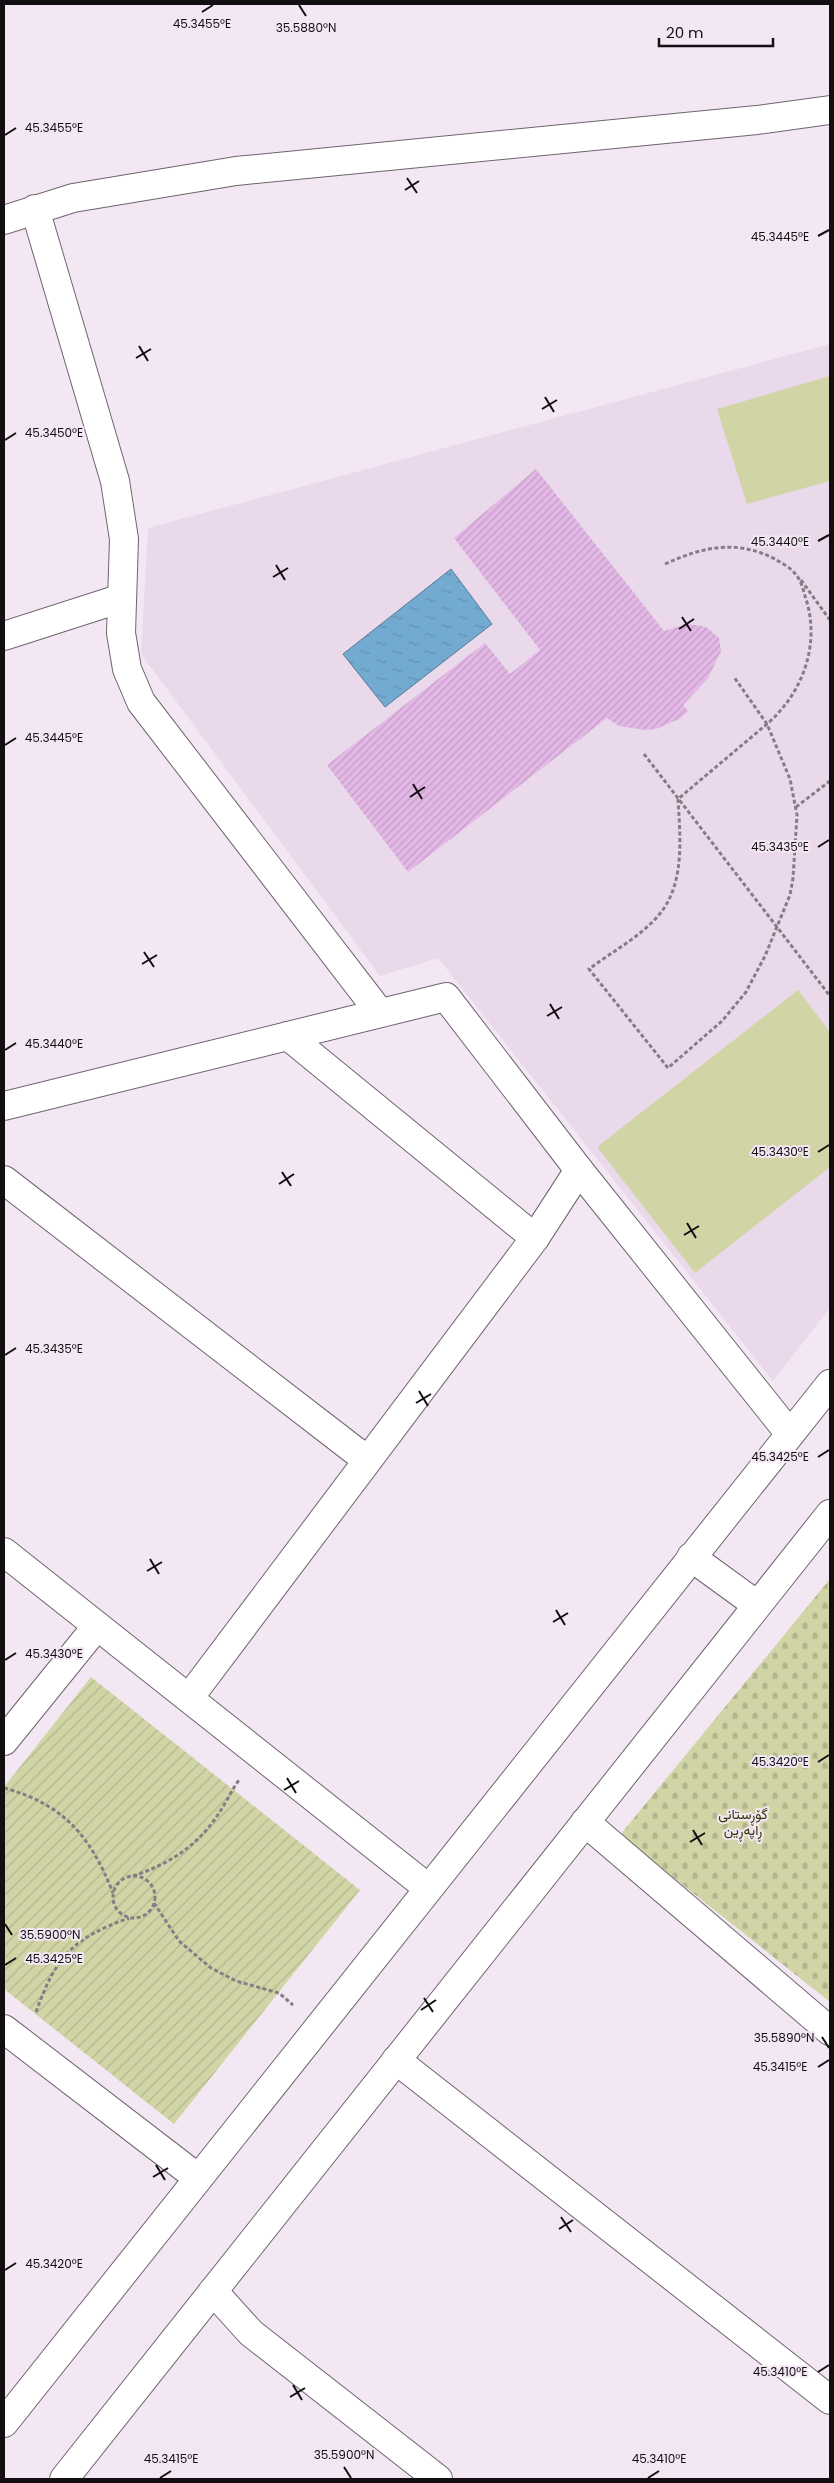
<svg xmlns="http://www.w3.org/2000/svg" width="834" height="2483" viewBox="0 0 834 2483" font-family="Poppins,Vazirmatn,sans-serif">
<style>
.built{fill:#ead9eb}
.cemetery{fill:url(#cemetery-stones)}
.park{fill:#d1d5a6}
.garden{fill:url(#garden-furrows)}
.water{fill:url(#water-ripples);stroke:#567b96}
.building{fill:url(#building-hatch)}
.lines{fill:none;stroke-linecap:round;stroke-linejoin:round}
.street-casing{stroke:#6e646f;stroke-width:30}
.secondary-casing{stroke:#6e646f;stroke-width:30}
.path{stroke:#857d86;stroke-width:3;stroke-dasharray:4 2.5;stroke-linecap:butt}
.street{stroke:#fff;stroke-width:28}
.secondary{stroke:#fff;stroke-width:28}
.ticks{fill:none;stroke:#120e12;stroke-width:2}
.labels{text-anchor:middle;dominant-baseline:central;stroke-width:4;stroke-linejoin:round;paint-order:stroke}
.park-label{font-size:14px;fill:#313303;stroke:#f3e7f4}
.ticks-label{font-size:12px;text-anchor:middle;fill:#120e12;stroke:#f3e7f4;stroke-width:4;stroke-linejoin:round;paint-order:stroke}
</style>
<defs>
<pattern id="cemetery-stones" width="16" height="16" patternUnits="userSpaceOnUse" patternTransform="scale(1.25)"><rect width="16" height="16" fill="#d1d5a6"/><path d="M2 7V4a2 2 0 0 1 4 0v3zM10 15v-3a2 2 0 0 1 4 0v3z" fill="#b2b68e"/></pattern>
<pattern id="garden-furrows" width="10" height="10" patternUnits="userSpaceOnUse" patternTransform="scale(1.25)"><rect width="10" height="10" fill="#d1d5a6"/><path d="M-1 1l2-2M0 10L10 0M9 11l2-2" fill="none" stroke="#b2b68e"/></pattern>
<pattern id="water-ripples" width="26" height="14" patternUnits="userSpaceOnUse" patternTransform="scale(1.25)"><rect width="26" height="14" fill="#73aacf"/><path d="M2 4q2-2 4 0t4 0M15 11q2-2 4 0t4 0" fill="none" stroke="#6291b1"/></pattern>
<pattern id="building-hatch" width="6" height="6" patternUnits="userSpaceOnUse" patternTransform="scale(1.25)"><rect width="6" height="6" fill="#e3b8e6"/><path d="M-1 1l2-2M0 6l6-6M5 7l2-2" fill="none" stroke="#c29dc4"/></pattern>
</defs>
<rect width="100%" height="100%" fill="#f3e7f4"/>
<path class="built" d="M830 344V1308L773 1381 438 958 380 976 141 654 148 528Z"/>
<path class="cemetery" d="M830 1579V2002L620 1835Z"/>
<g class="park">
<path d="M830 376V481L747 504 717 409Z"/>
<path d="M798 990 830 1032V1167L695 1273 597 1147Z"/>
</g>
<path class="garden" d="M91 1677 360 1890 174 2124 4 1989V1787Z"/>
<path class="water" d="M451 569 492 624 385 707 343 654Z"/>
<path class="building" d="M536 469 664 631 688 624 706 627 719 638 721 651 708 678 683 705 688 711 681 718 656 729 645 730 619 726 607 718 408 872 327 765 485 643 510 674 540 650 454 538Z"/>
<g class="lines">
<g class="street-casing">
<g id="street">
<path d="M35 209 115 481 124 539 121 633 127 669 141 702 380 1013"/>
<path d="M4 220 73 198 236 171 757 120 830 110"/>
<path d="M4 636 122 598"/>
<path d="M288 1036 535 1238"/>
<path d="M4 1106 446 997 579 1170 790 1434"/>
<path d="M4 1180 367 1460"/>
<path d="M4 1552 428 1888"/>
<path d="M189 1698 535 1238 579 1170"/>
<path d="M4 1741 97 1626"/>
<path d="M4 2029 198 2178"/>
<path d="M396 2060 830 2400"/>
<path d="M213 2291 251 2333 438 2479"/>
</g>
</g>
<g class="secondary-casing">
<g id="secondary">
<path d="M691 1557 757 1605"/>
<path d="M585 1822 830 2031"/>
<path d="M4 2423 830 1384"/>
<path d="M64 2479 830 1514"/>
</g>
</g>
<g class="path">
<path d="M665 564C702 547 737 539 775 559 781 563 792 568 796 575 801 580 803 589 805 596 821 642 804 692 767 724L678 799C680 835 685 880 662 911 644 935 613 951 589 969L668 1068 722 1021 746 992 765 956 790 895 793 878 797 815 790 779 767 724 734 677"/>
<path d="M801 580 830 620"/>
<path d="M644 754 830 996"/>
<path d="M796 807 830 781"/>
<path d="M4 1788C64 1804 91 1837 113 1893"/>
<circle cx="134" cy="1897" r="21"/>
<path d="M133 1876C169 1864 198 1846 219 1813 226 1803 231 1791 239 1780"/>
<path d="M154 1903 179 1941 211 1968 236 1981 279 1993 293 2005"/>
<path d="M36 2012C56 1956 73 1938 129 1918"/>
</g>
<use href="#street" class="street"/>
<use href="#secondary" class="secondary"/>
</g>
<path class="ticks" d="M299 5 306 16M202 12 213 5M5 135 16 128M407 178 417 193M405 190 419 181M818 236 829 230M139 346 148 361M136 358 151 349M545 397 554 412M542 409 557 400M5 440 16 433M818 541 829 535M276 565 285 580M273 577 288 568M682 617 691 631M679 629 694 619M5 745 16 738M413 784 422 799M410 797 425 787M818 847 829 840M144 952 154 967M142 964 157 955M550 1004 559 1019M547 1016 562 1007M5 1050 16 1043M818 1152 829 1145M282 1172 291 1186M279 1184 294 1174M687 1223 696 1238M684 1235 699 1226M5 1355 16 1348M419 1391 428 1406M416 1403 431 1394M818 1457 829 1450M150 1559 159 1574M147 1571 162 1562M556 1610 565 1625M553 1622 568 1613M5 1660 16 1653M818 1762 829 1755M287 1778 296 1793M284 1790 299 1781M693 1830 702 1845M690 1842 705 1833M5 1924 12 1935M5 1965 16 1958M424 1998 433 2012M421 2010 436 2000M822 2037 829 2048M818 2067 829 2060M156 2165 165 2180M153 2177 168 2168M561 2217 571 2232M559 2229 573 2220M5 2270 16 2263M818 2372 829 2365M293 2385 302 2400M290 2397 305 2388M344 2467 351 2478M160 2478 171 2471M648 2478 659 2471"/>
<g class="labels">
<g class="park-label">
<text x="743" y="1814">گۆڕستانی<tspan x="743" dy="16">ڕاپەڕین</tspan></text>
</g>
</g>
<g class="ticks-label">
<text x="202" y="28">45.3455°E</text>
<text x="306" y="32">35.5880°N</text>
<text x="54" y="132">45.3455°E</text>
<text x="780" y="241">45.3445°E</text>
<text x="54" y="437">45.3450°E</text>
<text x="780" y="546">45.3440°E</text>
<text x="54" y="742">45.3445°E</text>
<text x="780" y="851">45.3435°E</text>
<text x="54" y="1048">45.3440°E</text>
<text x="780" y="1156">45.3430°E</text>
<text x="54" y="1353">45.3435°E</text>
<text x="780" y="1461">45.3425°E</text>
<text x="54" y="1658">45.3430°E</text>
<text x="780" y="1766">45.3420°E</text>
<text x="50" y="1939">35.5900°N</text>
<text x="54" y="1963">45.3425°E</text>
<text x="784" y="2042">35.5890°N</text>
<text x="780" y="2071">45.3415°E</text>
<text x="54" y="2268">45.3420°E</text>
<text x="780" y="2376">45.3410°E</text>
<text x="344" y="2459">35.5900°N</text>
<text x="171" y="2463">45.3415°E</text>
<text x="659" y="2463">45.3410°E</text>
</g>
<rect width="834" height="2483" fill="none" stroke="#120e12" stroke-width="10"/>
<path d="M659 38v8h114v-8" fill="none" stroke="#120e12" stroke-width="2.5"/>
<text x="666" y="38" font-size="15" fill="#120e12" stroke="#f3e7f4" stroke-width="4" paint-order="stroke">20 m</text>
</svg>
